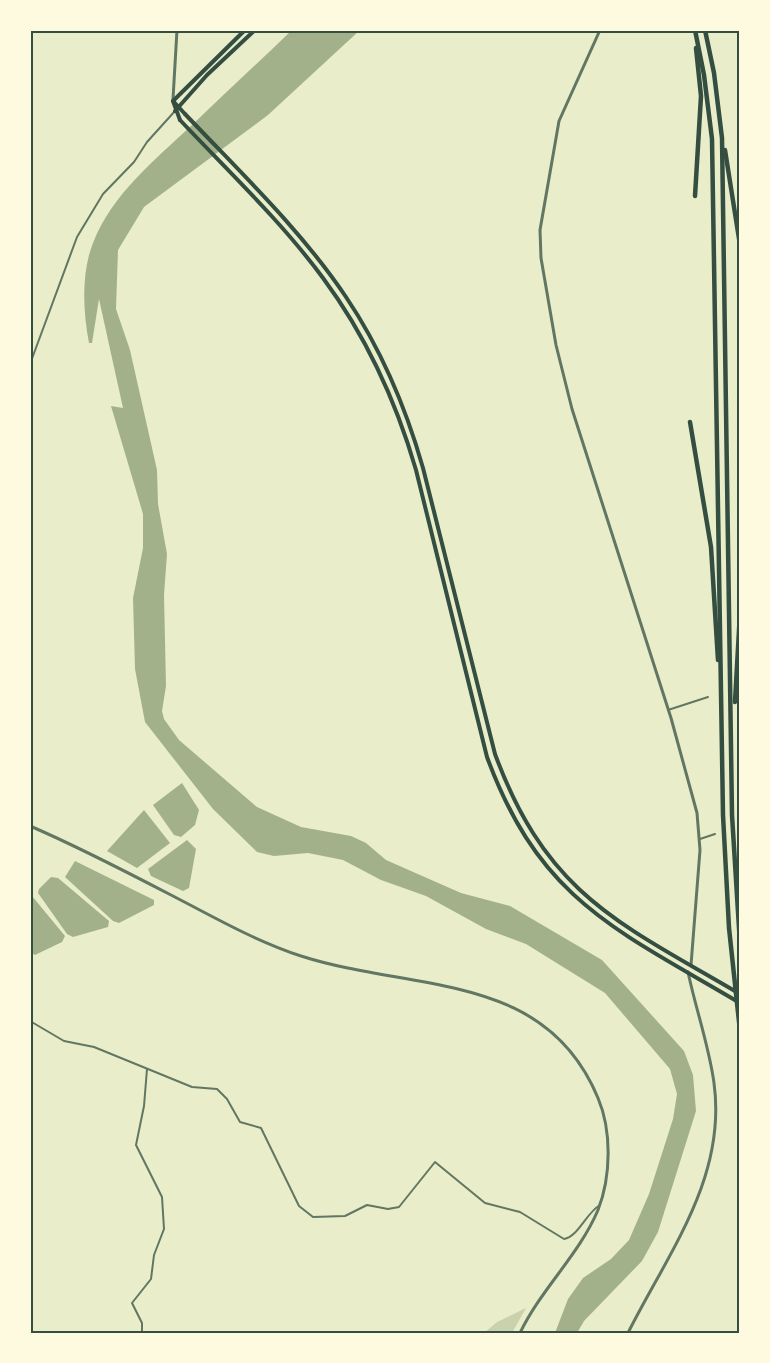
<svg xmlns="http://www.w3.org/2000/svg" width="770" height="1363" viewBox="0 0 770 1363" font-family="'PT Sans Narrow',sans-serif">
<style>
.green{fill:#cad2ad}
.water{fill:#a3b18a}
.lines{fill:none;stroke-linecap:round;stroke-linejoin:round}
.minor{stroke:#617663;stroke-width:2}
.tertiary{stroke:#617663;stroke-width:3}
.secondary{stroke:#344e41;stroke-width:4}
.primary{stroke:#344e41;stroke-width:4}
.motorway{stroke:#344e41;stroke-width:4.5}
.neatline{fill:none;stroke:#344e41;stroke-width:2}
</style>
<rect width="100%" height="100%" fill="#e9edc9"/>
<path class="green" d="M526 1308 512 1333H484L497 1322Z"/>
<g class="water">
<path d="M292 30H360L268 115 144 207 118 250 116 309 130 350 157 470 158 504 167 554 164 595 166 686 162 711 164 719 179 740 257 807 301 827 351 836 366 843 386 860 461 893 510 906 602 960 684 1051 693 1075 696 1111 658 1232 642 1261 584 1321 577 1333H555L568 1299 583 1278 611 1259 629 1240 649 1194 673 1119 677 1094 670 1069 605 993 526 944 486 929 426 896 381 880 343 860 308 853 274 856 257 852 213 809 145 722 135 669 133 598 143 548V514L111 406 123 408 99 299 92 343H89C83 312 81 273 93 243 112 194 155 160 192 125 225 93 259 62 292 30Z"/>
<path d="M182 783 199 810 195 825 181 837 174 835 153 805Z"/>
<path d="M144 810 170 843 137 868 107 851Z"/>
<path d="M187 840 196 849 189 888 183 891 151 876 148 869Z"/>
<path d="M75 861 154 900V905L119 923 113 921 65 877Z"/>
<path d="M51 877 58 878 109 921 108 927 73 937 67 934 38 893 39 889Z"/>
<path d="M32 896 65 936 62 942 35 955 30 952V898Z"/>
</g>
<g class="lines">
<g class="minor">
<path d="M30 364 77 237 103 194 134 162 147 142 175 111"/>
<path d="M668 710 708 697"/>
<path d="M700 839 715 834"/>
<path d="M30 1021 64 1041 94 1047 192 1087 217 1089 227 1099 240 1122 261 1128 299 1206 313 1217 345 1216 367 1205 388 1209 399 1207 435 1162 485 1203 520 1212 564 1239C578 1237 586 1213 600 1205"/>
<path d="M142 1333V1323L132 1303 151 1279 154 1255 164 1229 162 1197 136 1145 144 1106 147 1069"/>
</g>
<g class="tertiary">
<path d="M600 30 559 121 540 230 541 258 556 345 572 409 671 718 697 813 700 850 691 965"/>
<path d="M173 99 177 30"/>
<path d="M30 826C86 850 140 879 194 907 228 925 264 944 301 956 413 992 545 970 598 1098 612 1131 611 1177 598 1210 579 1255 541 1289 520 1333"/>
<path d="M628 1333C668 1253 727 1178 714 1083 709 1046 696 1010 688 972"/>
</g>
<g class="secondary">
<path d="M173 101 180 120"/>
<path d="M174 102 185 114"/>
</g>
<g class="primary">
<path d="M173 101 245 30"/>
<path d="M175 111 207 75 255 30"/>
<path d="M185 114C241 173 301 230 346 297 381 349 406 408 423 468L495 754C547 895 619 923 740 994"/>
<path d="M180 120C228 171 281 221 323 278 366 336 396 401 416 470L487 757C540 901 617 930 740 1003"/>
</g>
<g class="motorway">
<path d="M695 30 704 75 712 139 723 815 729 928 740 1031"/>
<path d="M705 30 714 73 722 138 732 815 740 944"/>
<path d="M725 150 740 245"/>
<path d="M695 196 701 96 696 48"/>
<path d="M690 422 711 547 718 660"/>
<path d="M735 702 740 612"/>
</g>
</g>
<rect width="770" height="1363" fill="none" stroke="#fefae0" stroke-width="63"/>
<rect x="32" y="32" width="706" height="1300" class="neatline"/>
</svg>
